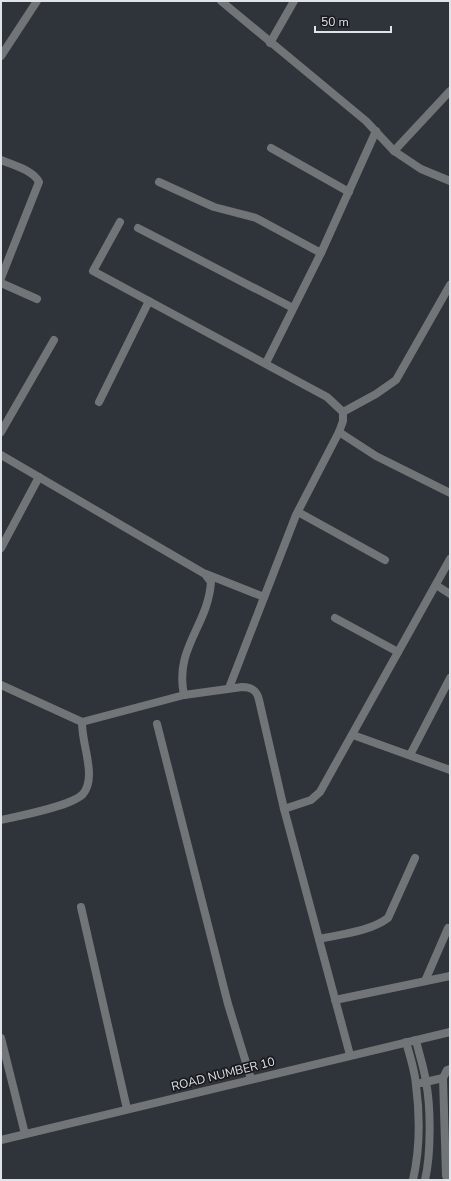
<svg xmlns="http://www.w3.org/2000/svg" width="451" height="1181" viewBox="0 0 451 1181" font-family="'Nunito Sans',sans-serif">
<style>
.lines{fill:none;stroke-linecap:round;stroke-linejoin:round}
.street{stroke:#717577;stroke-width:8}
.labels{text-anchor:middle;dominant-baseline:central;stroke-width:3.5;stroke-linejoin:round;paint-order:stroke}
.street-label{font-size:12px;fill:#e0e3e8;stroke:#181a1e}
</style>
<rect width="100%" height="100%" fill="#2f333a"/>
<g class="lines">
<g class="street">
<path d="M221 1 366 121 394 151 421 169 450 181"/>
<path d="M270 43 294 1"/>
<path d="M1 56 37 1"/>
<path d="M271 148 349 192"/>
<path d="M394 151 450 91"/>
<path d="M1 160C13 165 33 170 39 182L1 278"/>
<path d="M159 182 214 207 256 218 321 253"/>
<path d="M120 222 93 271 327 397 343 412V421L339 432 296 515 229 688"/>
<path d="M138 228 293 308"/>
<path d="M1 283 37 299"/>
<path d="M266 363 321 253 376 131"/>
<path d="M99 402 149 301"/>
<path d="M343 412 376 394 396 380 450 285"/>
<path d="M1 432 54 340"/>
<path d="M339 432 376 456 450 493"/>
<path d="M1 455 205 574 211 582C208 626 174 648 184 695"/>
<path d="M298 512 385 560"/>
<path d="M1 548 39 477"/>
<path d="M206 574 264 597"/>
<path d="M436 585 450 594"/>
<path d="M335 618 398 652"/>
<path d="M1 685 82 722"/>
<path d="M157 724 228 1004 251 1079"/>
<path d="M353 735 450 770"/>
<path d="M410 755 450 678"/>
<path d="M284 809 311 800 320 792 450 559"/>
<path d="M1 820C19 816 72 806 83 794 88 788 89 782 89 774 89 757 82 740 82 722L184 695 242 687C251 687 257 690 259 700L284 809 350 1055"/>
<path d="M81 907 127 1109"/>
<path d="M319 939C341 934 369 932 388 918L415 858"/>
<path d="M425 981 448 928"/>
<path d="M335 1000 450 976"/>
<path d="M1 1038 25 1134"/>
<path d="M416 1040C419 1054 424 1068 426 1082 431 1107 431 1155 425 1180"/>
<path d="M406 1042C410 1056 415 1071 416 1085 420 1116 420 1149 413 1180"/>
<path d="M450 1069 447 1070 443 1078 446 1176 450 1180"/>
<path d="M421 1083 443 1078"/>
<path d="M1 1140 450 1032"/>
</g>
</g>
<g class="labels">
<g class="street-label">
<text transform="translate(223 1074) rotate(-14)">ROAD NUMBER 10</text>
</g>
</g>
<rect width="451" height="1181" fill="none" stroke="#e0e3e8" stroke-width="4"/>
<path d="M315 26v6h76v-6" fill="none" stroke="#e0e3e8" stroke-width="2"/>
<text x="321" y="26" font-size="12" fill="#e0e3e8" stroke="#181a1e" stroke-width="3" paint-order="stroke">50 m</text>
</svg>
